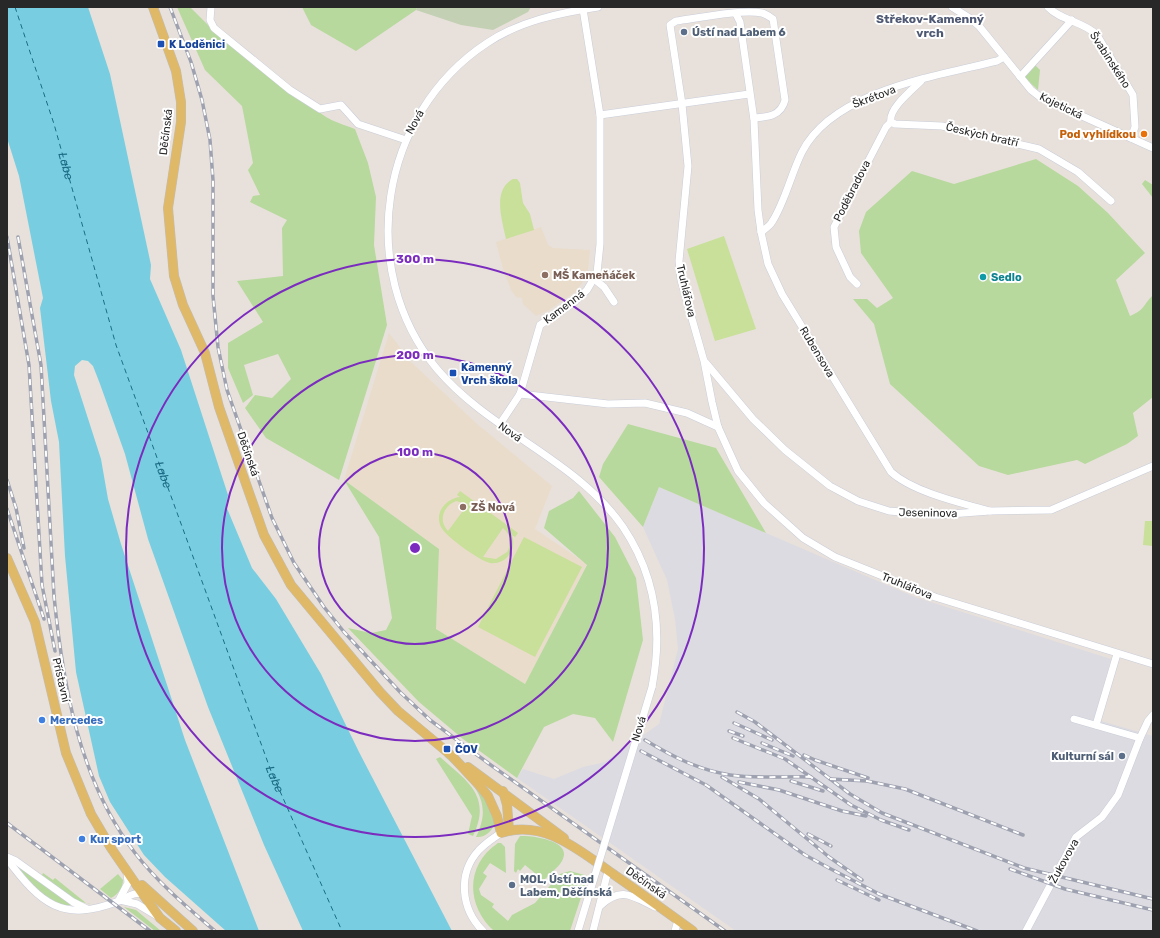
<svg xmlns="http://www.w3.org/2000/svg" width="1160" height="938" viewBox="0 0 1160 938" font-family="Rubik,sans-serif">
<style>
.industrial{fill:#dcdbe1}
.education{fill:#e9dccb}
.green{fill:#b7d99d}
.cemetery{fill:#c4d0b4}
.pitch{fill:#c8e099;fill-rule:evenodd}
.water{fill:#78cee0}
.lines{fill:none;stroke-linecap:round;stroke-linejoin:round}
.ferry{stroke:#1c6c87;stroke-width:1;stroke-dasharray:5 4;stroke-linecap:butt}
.minor-casing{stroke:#c9cdd8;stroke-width:8}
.major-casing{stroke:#bebebe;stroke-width:10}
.minor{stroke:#fff;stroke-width:7}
.major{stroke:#e0b968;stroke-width:9}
.rail-casing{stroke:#9ea2b0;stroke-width:3.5}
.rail{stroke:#fff;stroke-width:2;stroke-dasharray:6;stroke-linecap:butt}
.minor-bridge-casing{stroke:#c9cdd8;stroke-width:8;stroke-linecap:butt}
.minor-bridge{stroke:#fff;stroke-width:7}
.ring{fill:none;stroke:#7b2cbf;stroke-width:2}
.service-dot{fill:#5c6f8a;stroke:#fff;stroke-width:1.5}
.transit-dot{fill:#1a4fb4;stroke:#fff;stroke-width:1.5}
.food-dot{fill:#e8710a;stroke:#fff;stroke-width:1.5}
.education-dot{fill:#8d6e63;stroke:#fff;stroke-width:1.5}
.culture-dot{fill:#0f9aa8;stroke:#fff;stroke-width:1.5}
.shop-dot{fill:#3f7fe0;stroke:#fff;stroke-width:1.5}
.labels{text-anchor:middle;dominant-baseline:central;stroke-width:4;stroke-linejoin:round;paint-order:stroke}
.service-label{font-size:11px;font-weight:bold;fill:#4e5e75;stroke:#fff;text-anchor:start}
.transit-label{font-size:11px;font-weight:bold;fill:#164399;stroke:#fff;text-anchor:start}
.street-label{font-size:11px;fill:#282828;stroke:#fff}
.food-label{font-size:11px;font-weight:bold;fill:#c56008;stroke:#fff;text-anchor:end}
.education-label{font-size:11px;font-weight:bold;fill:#785e54;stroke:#fff;text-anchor:start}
.culture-label{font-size:11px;font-weight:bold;fill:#0d838f;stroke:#fff;text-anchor:start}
.shop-label{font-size:11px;font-weight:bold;fill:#366cbe;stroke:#fff;text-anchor:start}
.neighbourhood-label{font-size:12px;font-weight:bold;fill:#4e5873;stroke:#fff}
.water-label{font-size:12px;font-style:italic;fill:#1c6c87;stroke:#fff}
.centre{fill:#7b2cbf;stroke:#fff;stroke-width:2}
.ring-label{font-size:12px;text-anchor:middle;font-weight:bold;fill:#7b2cbf;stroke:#fff;stroke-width:4;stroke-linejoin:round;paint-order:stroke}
</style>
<rect width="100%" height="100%" fill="#e8e1db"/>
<path class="industrial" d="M659 487 915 597 1111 659 1094 719 1153 736V931H736L517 778 523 769 554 779 583 767 605 762 659 724 678 649 675 619 667 580 643 527Z"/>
<g class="education">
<path d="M541 227 548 245 553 248 590 250 588 270 582 283 575 292 549 310 536 316 523 304 522 298 516 297 511 290 503 269 496 242Z"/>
<path d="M389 333 411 362 476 423 552 486 535 529 587 564 525 684 436 629 439 549 344 480Z"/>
</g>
<g class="green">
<path d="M177 7H190L209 26 313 106C324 119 339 123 355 129L368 163 376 197 374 245 387 325 339 480 266 438 245 408 255 395 272 398 291 379 278 354 244 365 253 395 243 403 228 368V343L263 322 237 281 283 276 282 228 287 220 250 202 253 196 260 195 248 170 253 163 242 106 205 70Z"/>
<path d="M302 7H417L416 10 356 51 311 25Z"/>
<path d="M1034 64 1040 70 1038 90 1023 76Z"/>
<path d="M1036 159 1078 186 1108 213 1145 253 1116 280 1130 316C1146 309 1142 306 1153 295V397L1133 413 1138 436 1127 444 1085 464 1077 460 1008 475 979 466 890 384 874 324 853 299H867L877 308 893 298 861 253 859 231 866 212 912 171 954 184Z"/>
<path d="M1145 180 1153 185V198L1142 184Z"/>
<path d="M628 424 716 448 766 533 659 487 643 527 599 477 603 464Z"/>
<path d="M344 480 439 549 436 629 525 684 587 565 544 528 549 511 573 498 579 491 615 537 636 578 643 640 613 742 595 718 573 714 544 727 517 778 463 739 419 702 348 628 371 633 386 630 392 618 379 537Z"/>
<path d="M444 756C462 763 496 805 494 825 491 832 484 838 476 837 495 799 471 781 444 756Z"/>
<path d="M440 757C468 782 492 796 473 836L468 834 472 816 436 759Z"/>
<path d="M520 836C531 835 566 840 564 855 563 863 556 868 551 873 547 877 543 882 537 884H530L536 874 525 865 520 871 518 869 516 873 514 871 515 844Z"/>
<path d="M498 843H501L505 847 506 873 490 863 483 873 487 876 479 889 481 895 494 904 492 907 508 921 512 915 535 903 560 874 570 871 588 876 570 931H494C466 906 465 865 498 843Z"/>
<path d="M16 864 70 904 71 905C50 909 27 879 16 864Z"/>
<path d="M43 873 53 880 55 878 86 903H91C78 906 52 883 42 875Z"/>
<path d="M118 874 123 880C123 888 118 894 111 898L100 889Z"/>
<path d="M124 907 136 910 161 931H155Z"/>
</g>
<path class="cemetery" d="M417 7H531L528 12 493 30 461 25 416 10Z"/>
<g class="pitch">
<path d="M513 179H517L520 183 523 203 530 214 534 230 506 239C502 220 492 190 513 179Z"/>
<path d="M724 236 756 329 715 341 687 249Z"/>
<path d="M460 491 518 533 515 537 512 535C514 542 514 549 509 555 505 561 497 564 490 563 480 561 445 536 441 527 434 512 446 499 460 497L457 495ZM456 501 468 504 448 531C438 521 443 506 456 501ZM503 528C511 535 512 544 507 552L496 559 483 557Z"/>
<path d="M1145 521H1153V546L1143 545Z"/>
<path d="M524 537 582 567 535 657 478 627Z"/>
</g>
<path class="water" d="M7 7H88L110 74 151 265 150 279 181 350 228 495 226 506 252 568 276 599 321 674 359 752 452 931H303L264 845 208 707 148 539 125 454 100 384 93 366 88 361 82 360 75 366 74 375 101 459 108 499 121 544 185 740 259 931H226L165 877 144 855 110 802 99 776 76 672 65 556 59 442 51 401 40 308 43 298 19 176 7 138Z"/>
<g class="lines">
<path class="ferry" id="s1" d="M15 7 54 124 116 345 271 771 342 931"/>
<g class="minor-casing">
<g id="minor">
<path d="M211 7 210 20 214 28 290 90 320 109 341 105 358 124 406 140"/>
<path d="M598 7C559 13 520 21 487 43 379 114 355 270 437 369 490 432 576 459 623 527 656 576 663 630 652 687"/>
<path d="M952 7 971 19 979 26 1031 90 1040 97 1153 148"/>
<path d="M1048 7C1061 21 1083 21 1097 35L1133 95 1135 127 1131 138"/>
<path d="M736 14 740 22 754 120 758 210 761 232 768 264 782 294 891 472C913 492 961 503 990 511"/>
<path d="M1020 77 1072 20"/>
<path d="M921 81C912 90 888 109 891 122L895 124 942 126 1039 149 1078 172 1111 201"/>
<path d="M600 115 749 94"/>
<path d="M754 118C768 117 781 116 785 100L773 19C770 17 766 14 762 13 742 9 698 18 676 21L670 25 682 104 688 166 679 261 681 280 704 361 712 402 718 427 738 471 764 503 803 538 835 557 935 597 1153 664"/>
<path d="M761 232C765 229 770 226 772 222 785 202 791 174 802 152 833 91 936 76 997 61L1004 57"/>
<path d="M594 279 604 287 614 302"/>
<path d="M857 284 850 277 836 247 834 227 886 127 891 122"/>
<path d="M706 363 753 419 785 450 830 486 858 501 889 511 937 515 990 511 1051 510 1153 466"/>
<path d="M520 394 608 404 645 403 687 413 718 427"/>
<path d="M500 424 520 394 540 325 573 303 587 290 597 273 600 244V115L583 9"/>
<path d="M1074 719 1140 738"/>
<path d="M1096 725 1117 654"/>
<path d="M7 857 16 861 73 902 87 909"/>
<path d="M7 859C41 904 62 923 119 901 127 897 136 891 145 894"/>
<path d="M119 900 128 883 127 873"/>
<path d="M120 900 137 904 157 916"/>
<path d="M600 906C621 886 632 896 655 907"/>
<path d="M483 931C461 909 457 874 479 850 485 844 493 838 501 833"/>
<path d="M593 931 608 871"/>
<path d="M675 931 678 920"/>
<path d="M1026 931 1076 837 1102 817 1118 795 1140 738 1148 721 1153 715"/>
</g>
</g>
<g class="major-casing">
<g id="major">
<path d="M153 7 176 71 181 102V122L168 208 174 276 183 305 205 353 219 407 264 535 291 585 380 692 398 711 452 756 479 785 488 796 497 816 501 833C545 818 582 853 616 876 642 894 668 913 693 931"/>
<path d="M7 558 35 622 66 753 91 814 111 848 142 893 160 918 176 931"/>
<path d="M468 767 564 838"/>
<path d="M503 791 507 805 509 830"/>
<path d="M142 885 193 931"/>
</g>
</g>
<use href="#minor" class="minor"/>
<use href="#major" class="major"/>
<g class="rail-casing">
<g id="rail">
<path d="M170 7 191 62 202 100 210 140 213 180V296L218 347 227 390 272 518 294 563 324 607 344 632 401 693 430 720 488 763 725 931"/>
<path d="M7 237 29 365 42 585 55 651"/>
<path d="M18 237 41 365 54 596C63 686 79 780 135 853 158 883 187 907 215 931"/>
<path d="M7 480 16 508 24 548"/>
<path d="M7 509 44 619"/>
<path d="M737 712 755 722 850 794 882 813 1024 868 1153 899"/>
<path d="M734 723 772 740"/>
<path d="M729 731 743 736"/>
<path d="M733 738 785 759 851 805 881 820 909 830"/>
<path d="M645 740C673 757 699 770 730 775 757 779 784 776 811 777"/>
<path d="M762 743 793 756"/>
<path d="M641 751 706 785 805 855 829 868 879 894 977 931"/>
<path d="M804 755 815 760 868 778"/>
<path d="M722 777 759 799 829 857 862 880"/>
<path d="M830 779 867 781 905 789 1023 835"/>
<path d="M791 781 823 791"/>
<path d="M739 782 779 790 842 811 866 816"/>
<path d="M7 823 150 931"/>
<path d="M808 834 831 846"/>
<path d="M1010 869 1065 889 1153 910"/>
<path d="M837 880 879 900"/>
</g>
</g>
<use href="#rail" class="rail"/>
<g class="minor-bridge-casing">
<path id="minor-bridge" d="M578 931 652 687"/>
</g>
<use href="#minor-bridge" class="minor-bridge"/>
</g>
<g class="ring">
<circle cx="415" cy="548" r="96"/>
<circle cx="415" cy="548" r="193"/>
<circle cx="415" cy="548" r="289"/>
</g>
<g class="service-dot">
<circle cx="684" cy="32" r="4"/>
<circle cx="1122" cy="756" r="4"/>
<circle cx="512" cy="885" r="4"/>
</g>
<g class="transit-dot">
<rect x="157" y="40" width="8" height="8" rx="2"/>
<rect x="449" y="369" width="8" height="8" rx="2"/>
<rect x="443" y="745" width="8" height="8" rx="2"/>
</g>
<circle class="food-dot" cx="1144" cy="134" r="4"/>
<g class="education-dot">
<circle cx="545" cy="275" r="4"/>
<circle cx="463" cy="507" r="4"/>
</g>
<circle class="culture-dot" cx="983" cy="277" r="4"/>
<g class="shop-dot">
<circle cx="42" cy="720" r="4"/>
<circle cx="82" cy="839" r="4"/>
</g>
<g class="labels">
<g class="service-label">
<text x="692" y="32">Ústí nad Labem 6</text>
<text x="1114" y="756" text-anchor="end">Kulturní sál</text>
<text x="520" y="879">MOL, Ústí nad<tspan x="520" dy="13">Labem, Děčínská</tspan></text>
</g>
<g class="transit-label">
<text x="169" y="44">K Loděnici</text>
<text x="461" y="367">Kamenný<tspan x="461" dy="13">Vrch škola</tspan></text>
<text x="455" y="749">ČOV</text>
</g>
<g class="street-label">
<text transform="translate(1110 60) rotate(57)">Švabinského</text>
<text transform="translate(874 97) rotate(-21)">Škrétova</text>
<text transform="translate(1061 106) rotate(26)">Kojetická</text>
<text transform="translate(415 122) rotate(-61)">Nová</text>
<text transform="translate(166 132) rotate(-83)">Děčínská</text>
<text transform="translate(982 135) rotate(13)">Českých bratří</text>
<text transform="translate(852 191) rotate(-63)">Poděbradova</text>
<text transform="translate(686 291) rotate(77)">Truhlářova</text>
<text transform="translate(564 307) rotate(-37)">Kamenná</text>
<text transform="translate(817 352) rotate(59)">Rubensova</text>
<text transform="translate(510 432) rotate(35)">Nová</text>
<text transform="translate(248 454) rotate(71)">Děčínská</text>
<text transform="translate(928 513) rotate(1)">Jeseninova</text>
<text transform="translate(907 586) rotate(22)">Truhlářova</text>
<text transform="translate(61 680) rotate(77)">Přístavní</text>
<text transform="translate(639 729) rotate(-73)">Nová</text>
<text transform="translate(1064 861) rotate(-61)">Žukovova</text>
<text transform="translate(646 883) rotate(35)">Děčínská</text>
</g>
<g class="food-label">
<text x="1136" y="134">Pod vyhlídkou</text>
</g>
<g class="education-label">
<text x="553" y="275">MŠ Kameňáček</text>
<text x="471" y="507">ZŠ Nová</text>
</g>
<g class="culture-label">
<text x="991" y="277">Sedlo</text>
</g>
<g class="shop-label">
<text x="50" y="720">Mercedes</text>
<text x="90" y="839">Kur sport</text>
</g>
<g class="neighbourhood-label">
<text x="930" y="19">Střekov-Kamenný<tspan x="930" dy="14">vrch</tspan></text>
</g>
<g class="water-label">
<text stroke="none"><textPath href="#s1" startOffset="167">Labe</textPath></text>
<text stroke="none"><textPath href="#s1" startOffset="491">Labe</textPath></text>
<text stroke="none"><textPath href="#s1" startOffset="815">Labe</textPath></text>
</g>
</g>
<circle cx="415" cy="548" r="6" class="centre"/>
<g class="ring-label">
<text x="415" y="263">300 m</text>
<text x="415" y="359">200 m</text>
<text x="415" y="456">100 m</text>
</g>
<rect width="1160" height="938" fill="none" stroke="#282828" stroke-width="16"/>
</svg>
